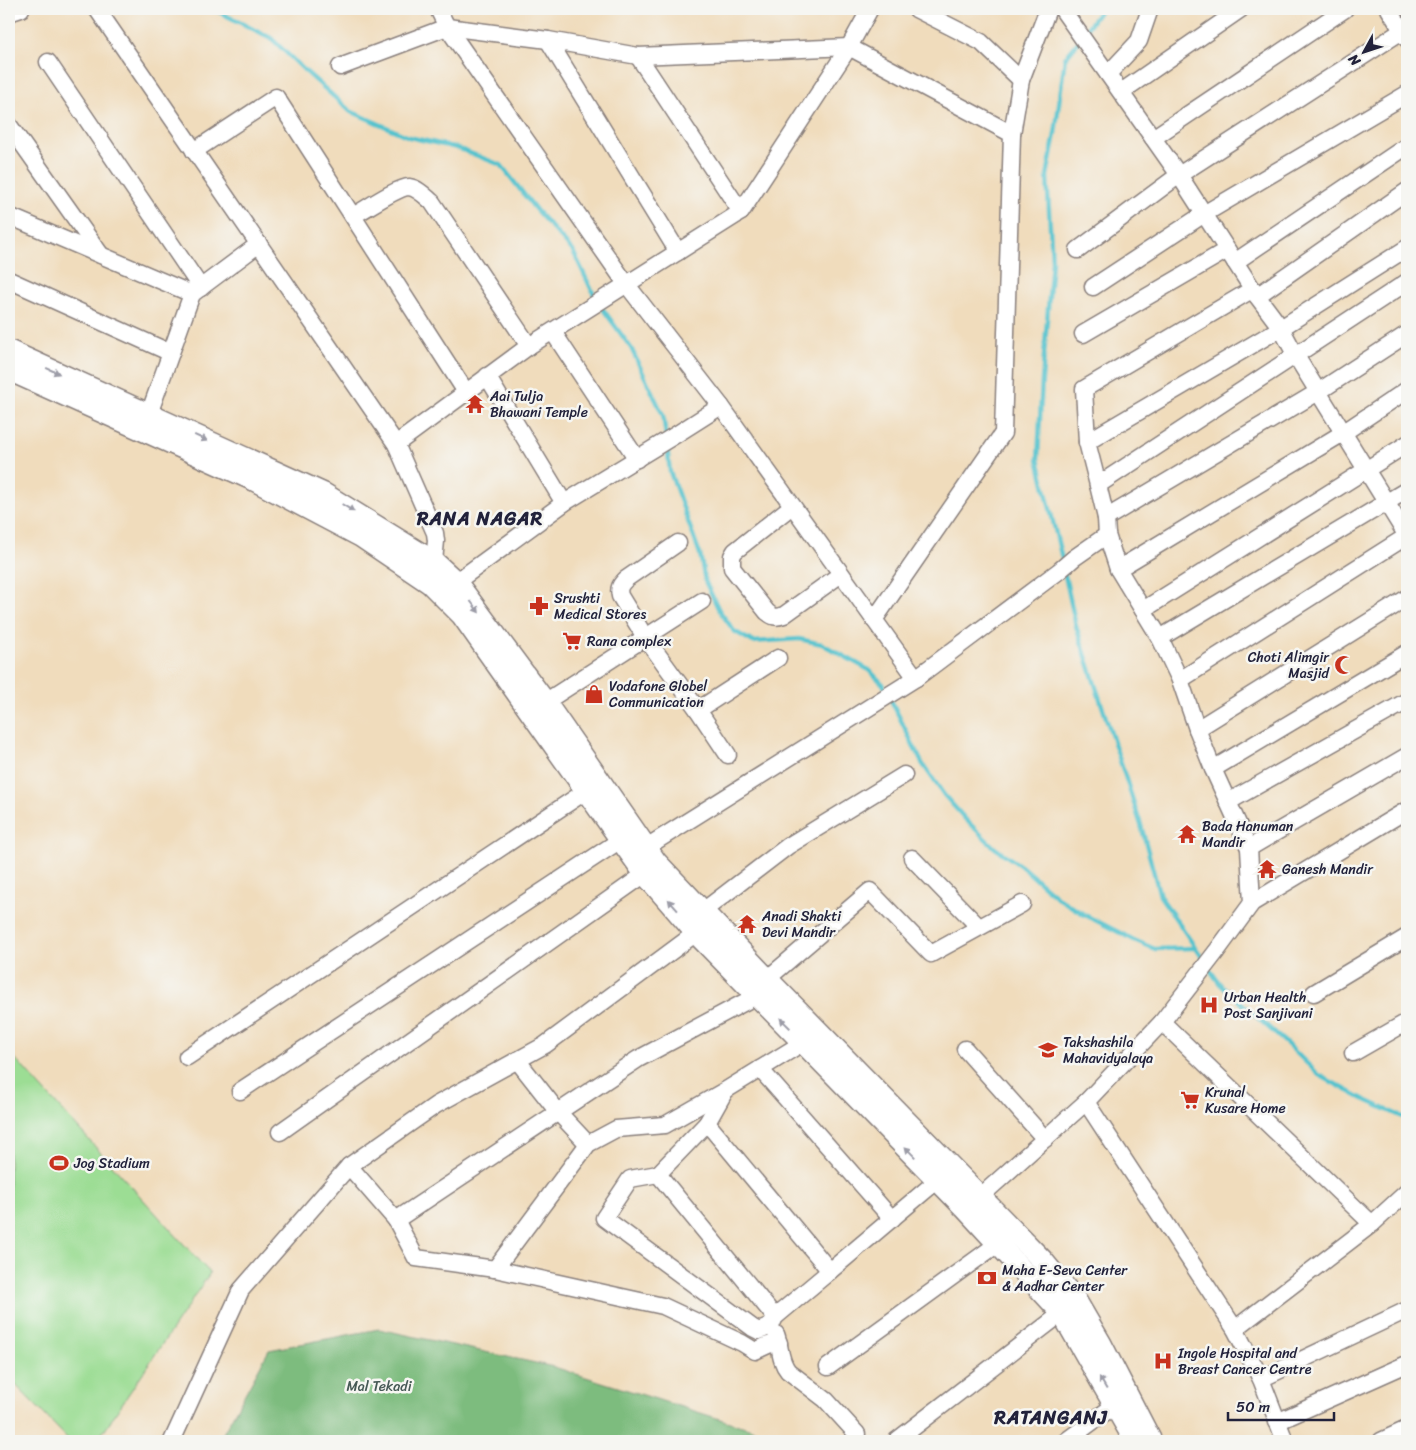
<svg xmlns="http://www.w3.org/2000/svg" width="1416" height="1450" viewBox="0 0 1416 1450" font-family="Sriracha,sans-serif">
<style>
.green{fill:#9cdd94;stroke:#5f8068}
.forest{fill:#7dbc7e;stroke:#506f5c}
.lines{fill:none;stroke-linecap:round;stroke-linejoin:round}
.stream{stroke:#56c3ce;stroke-width:4.5}
.minor-casing{stroke:#897f7c;stroke-width:19}
.major-casing{stroke:#897f7c;stroke-width:24}
.minor{stroke:#fff;stroke-width:16}
.major{stroke:#fff;stroke-width:21}
.oneway{fill:#9c9ca7}
.labels{text-anchor:middle;dominant-baseline:central;stroke-width:5;stroke-linejoin:round;paint-order:stroke}
.poi-label{font-size:14px;fill:#22223b;stroke:#f6f6f2;text-anchor:start}
.park-label{font-size:14px;fill:#475a56;stroke:#f6f6f2}
.district-label{font-size:19px;font-weight:bold;letter-spacing:1px;fill:#22223b;stroke:#f6f6f2}
</style>
<rect width="100%" height="100%" fill="#f6f6f2"/>
<filter id="ink" filterUnits="userSpaceOnUse"><feTurbulence type="fractalNoise" baseFrequency=".02" numOctaves="2"/><feDisplacementMap in="SourceGraphic" scale="10" xChannelSelector="R" yChannelSelector="G"/><feConvolveMatrix kernelMatrix="1 2 1 2 8 2 1 2 1" color-interpolation-filters="sRGB"/></filter>
<filter id="wash" filterUnits="userSpaceOnUse"><feTurbulence type="fractalNoise" baseFrequency=".0096" numOctaves="4" result="noise"/><feDisplacementMap in="SourceGraphic" scale="20" xChannelSelector="R" yChannelSelector="G"/><feGaussianBlur stdDeviation="1.12" result="paint"/><feColorMatrix in="noise" values="0 0 0 0 0 0 0 0 0 0 0 0 0 0 0 0 0 1.4 0 .05"/><feComposite in="paint" operator="in"/></filter>
<g filter="url(#wash)">
<rect width="100%" height="100%" fill="#f0dcbc"/>
<path class="green" d="M9 1052 210 1273 97 1441H70L9 1378Z"/>
<path class="forest" d="M379 1329 554 1367 790 1441H219L269 1350Z"/>
<g class="lines">
<g class="stream">
<path d="M213 9 271 38 303 69 350 111 409 137 457 148 501 165 536 210 573 251 596 299"/>
<path d="M1083 34 1101 9"/>
<path d="M600 305 631 348 663 415 666 437"/>
<path d="M667 445 670 472 700 554 705 581 719 610 734 631 753 642 799 639 822 644 869 670 883 684 922 763 944 795 967 821 995 848 1021 866 1058 898 1085 915 1134 940 1155 949 1195 948"/>
<path d="M1063 563 1038 459 1042 379 1052 261 1047 176 1055 134 1065 58 1079 41"/>
<path d="M1064 571 1076 626 1141 825 1160 896 1204 960"/>
<path d="M1208 967 1220 984 1287 1044 1319 1075 1363 1099 1407 1119"/>
</g>
</g>
</g>
<g filter="url(#ink)">
<g class="lines">
<g class="minor-casing">
<g id="minor">
<path d="M97 9 396 444 435 533 436 541 433 571"/>
<path d="M438 9 447 27 627 285 721 406 916 678"/>
<path d="M916 9 981 42 1021 80"/>
<path d="M1062 9 1179 175 1257 296 1281 328 1296 356 1407 536"/>
<path d="M1389 9 1407 39"/>
<path d="M9 13 21 9"/>
<path d="M548 40 678 252"/>
<path d="M638 56 741 212"/>
<path d="M48 62 201 288"/>
<path d="M340 67 447 27 548 40 638 56 849 47 1012 134"/>
<path d="M1108 74 1139 41 1150 9"/>
<path d="M1121 92 1241 9"/>
<path d="M9 125 101 255"/>
<path d="M1153 138 1345 9"/>
<path d="M194 151 276 97 466 392"/>
<path d="M9 216 192 294 259 244"/>
<path d="M353 216C364 210 398 187 409 187 418 188 426 197 432 202L529 346"/>
<path d="M1078 250 1179 175 1402 31"/>
<path d="M1235 262 1407 146"/>
<path d="M9 280 171 353"/>
<path d="M1093 287 1204 214 1407 94"/>
<path d="M1257 296 1407 191"/>
<path d="M553 332 637 459"/>
<path d="M1083 334 1227 250"/>
<path d="M487 376 564 503"/>
<path d="M149 414 192 294"/>
<path d="M1087 442 1281 328 1407 248"/>
<path d="M396 444 529 346 741 212 849 47 870 9"/>
<path d="M1098 485 1407 282"/>
<path d="M792 506 735 551 732 556V568L767 612C773 617 776 618 784 615L841 574"/>
<path d="M1106 518 1318 392 1407 334"/>
<path d="M678 543 626 579C620 585 618 588 620 596L645 637 698 710 778 658"/>
<path d="M1118 569 1343 433 1407 390"/>
<path d="M456 582 564 503 677 434 721 406"/>
<path d="M1143 610 1407 444"/>
<path d="M874 620 1003 433 1012 134 1021 80 1048 9"/>
<path d="M1160 638 1407 490"/>
<path d="M1180 680 1407 536"/>
<path d="M545 702 702 601"/>
<path d="M698 710 728 755"/>
<path d="M1197 729 1407 598"/>
<path d="M1213 769 1407 653"/>
<path d="M1228 802 1407 701"/>
<path d="M1249 848 1407 756"/>
<path d="M637 853 916 678 1059 571 1074 558 1107 535"/>
<path d="M912 858 979 927"/>
<path d="M1252 903 1249 848 1213 769 1197 729 1180 680 1160 638 1118 569 1107 535 1106 518 1098 485 1087 442 1084 389 1253 289"/>
<path d="M703 911 788 846 904 775"/>
<path d="M767 979 870 891 931 954 1022 904"/>
<path d="M1314 993 1407 937"/>
<path d="M758 995 638 1059 396 1220 416 1258 495 1269 663 1306 742 1343 755 1351 768 1345 779 1343"/>
<path d="M1162 1022 1372 1224"/>
<path d="M965 1049 1045 1139"/>
<path d="M1353 1053 1407 1022"/>
<path d="M187 1057 586 791"/>
<path d="M517 1060 558 1112 588 1144"/>
<path d="M760 1069 892 1219"/>
<path d="M240 1091 631 833"/>
<path d="M725 1091 707 1123 658 1174 775 1317"/>
<path d="M1086 1102 1235 1329 1261 1379 1285 1441"/>
<path d="M707 1123 830 1271 946 1173"/>
<path d="M280 1132 645 874"/>
<path d="M349 1166 396 1220"/>
<path d="M658 1174 630 1179 604 1218 753 1328 759 1331 771 1326 775 1317 830 1271"/>
<path d="M972 1204 1086 1102 1162 1022 1216 952 1252 903 1407 810"/>
<path d="M495 1269 588 1144 616 1129 665 1125 726 1090 804 1042"/>
<path d="M1235 1329 1372 1224 1407 1192"/>
<path d="M776 1334C781 1347 779 1360 788 1371L826 1400 857 1434"/>
<path d="M828 1367 1007 1237"/>
<path d="M1261 1379 1407 1310"/>
<path d="M1277 1422 1407 1364"/>
<path d="M172 1441 241 1290 349 1166 436 1105 545 1045 696 933"/>
<path d="M896 1441 1062 1313"/>
<path d="M1066 1441 1115 1405"/>
<path d="M1381 1441 1407 1429"/>
</g>
</g>
<g class="major-casing">
<g id="major">
<path d="M9 351 324 494 434 562 456 582 545 702 656 862 767 979 1042 1260 1076 1301 1101 1344 1151 1441"/>
<path d="M9 370 254 480 362 537 430 583 462 615 645 874 696 933 966 1209 1062 1313 1134 1439"/>
</g>
</g>
<use href="#minor" class="minor"/>
<use href="#major" class="major"/>
</g>
<defs><path id="oneway-solid" d="M-6-.8H1V-3.2L6.5 0L1 3.2V.8H-6Z" transform="scale(1.25)"/></defs>
<g class="oneway">
<use href="#oneway-solid" transform="translate(53 371) rotate(24)"/>
<use href="#oneway-solid" transform="translate(201 438) rotate(25)"/>
<use href="#oneway-solid" transform="translate(348 508) rotate(32)"/>
<use href="#oneway-solid" transform="translate(475 607) rotate(53)"/>
<use href="#oneway-solid" transform="translate(673 905) rotate(-131)"/>
<use href="#oneway-solid" transform="translate(785 1023) rotate(-135)"/>
<use href="#oneway-solid" transform="translate(910 1152) rotate(-134)"/>
<use href="#oneway-solid" transform="translate(1103 1383) rotate(-120)"/>
</g>
</g>
<defs>
<g id="temple-bare" transform="scale(1.5)"><path d="M0-6L5-2H3V0L6.5 2.5H4V6H1.5V3h-3V6H-4V2.5H-6.5L-3 0V-2H-5Z" fill="#c8321e" stroke="#f6f6f2" stroke-width="2.5" paint-order="stroke"/></g>
<g id="pharmacy-bare" transform="scale(1.5)"><path d="M-2-6h4v4h4v4h-4v4h-4v-4h-4v-4h4Z" fill="#c8321e" stroke="#f6f6f2" stroke-width="2.5" paint-order="stroke"/></g>
<g id="supermarket-bare" transform="scale(1.5)"><path d="M-6-5.5h2.5l.6 2H6L4.5 2H-2.5L-4.4-4H-6ZM-1.5 3.2a1.3 1.3 0 1 0 .1 0ZM3 3.2a1.3 1.3 0 1 0 .1 0Z" fill="#c8321e" stroke="#f6f6f2" stroke-width="2.5" paint-order="stroke"/></g>
<g id="mosque-bare" transform="scale(1.5)"><path d="M3.5-4.9A6 6 0 1 0 3.5 4.9A5 5 0 1 1 3.5-4.9Z" fill="#c8321e" stroke="#f6f6f2" stroke-width="2.5" paint-order="stroke"/></g>
<g id="shop-bare" transform="scale(1.5)"><path d="M-5-2.5h2.3a2.7 3.5 0 0 1 5.4 0H5L5.5 6h-11ZM-1.5-2.5h3a1.5 2.3 0 0 0-3 0Z" fill="#c8321e" stroke="#f6f6f2" stroke-width="2.5" paint-order="stroke"/></g>
<g id="hospital-bare" transform="scale(1.5)"><path d="M-5-5h3v3.5h4V-5h3V5h-3V1.5h-4V5h-3Z" fill="#c8321e" stroke="#f6f6f2" stroke-width="2.5" paint-order="stroke"/></g>
<g id="university-bare" transform="scale(1.5)"><path d="M0-5L7-2L0 1L-7-2ZM-4 1L0 2.5L4 1V4Q0 6-4 4Z" fill="#c8321e" stroke="#f6f6f2" stroke-width="2.5" paint-order="stroke"/></g>
<g id="stadium-bare" transform="scale(1.5)"><path d="M0-5a6.5 5 0 1 0 0 10a6.5 5 0 1 0 0-10ZM-3.5-1.8h7v3.6h-7Z" fill="#c8321e" stroke="#f6f6f2" stroke-width="2.5" paint-order="stroke"/></g>
<g id="bank-bare" transform="scale(1.5)"><path d="M-6-4H6V4H-6ZM0-2.3a2.3 2.3 0 1 0 0 4.6a2.3 2.3 0 1 0 0-4.6Z" fill="#c8321e" stroke="#f6f6f2" stroke-width="2.5" paint-order="stroke"/></g>
</defs>
<g fill-rule="evenodd">
<use href="#temple-bare" x="475" y="404"/>
<use href="#pharmacy-bare" x="539" y="606"/>
<use href="#supermarket-bare" x="572" y="641"/>
<use href="#mosque-bare" x="1344" y="665"/>
<use href="#shop-bare" x="594" y="694"/>
<use href="#temple-bare" x="1187" y="834"/>
<use href="#temple-bare" x="1267" y="869"/>
<use href="#temple-bare" x="747" y="924"/>
<use href="#hospital-bare" x="1209" y="1005"/>
<use href="#university-bare" x="1048" y="1050"/>
<use href="#supermarket-bare" x="1190" y="1100"/>
<use href="#stadium-bare" x="59" y="1163"/>
<use href="#bank-bare" x="987" y="1278"/>
<use href="#hospital-bare" x="1163" y="1361"/>
</g>
<g class="labels">
<g class="poi-label">
<text x="490" y="396">Aai Tulja<tspan x="490" dy="16">Bhawani Temple</tspan></text>
<text x="554" y="598">Srushti<tspan x="554" dy="16">Medical Stores</tspan></text>
<text x="587" y="641">Rana complex</text>
<text x="1329" y="657" text-anchor="end">Choti Alimgir<tspan x="1329" dy="16">Masjid</tspan></text>
<text x="609" y="686">Vodafone Globel<tspan x="609" dy="16">Communication</tspan></text>
<text x="1202" y="826">Bada Hanuman<tspan x="1202" dy="16">Mandir</tspan></text>
<text x="1282" y="869">Ganesh Mandir</text>
<text x="762" y="916">Anadi Shakti<tspan x="762" dy="16">Devi Mandir</tspan></text>
<text x="1224" y="997">Urban Health<tspan x="1224" dy="16">Post Sanjivani</tspan></text>
<text x="1063" y="1042">Takshashila<tspan x="1063" dy="16">Mahavidyalaya</tspan></text>
<text x="1205" y="1092">Krunal<tspan x="1205" dy="16">Kusare Home</tspan></text>
<text x="74" y="1163">Jog Stadium</text>
<text x="1002" y="1270">Maha E-Seva Center<tspan x="1002" dy="16">&amp; Aadhar Center</tspan></text>
<text x="1178" y="1353">Ingole Hospital and<tspan x="1178" dy="16">Breast Cancer Centre</tspan></text>
</g>
<g class="park-label">
<text x="379" y="1386">Mal Tekadi</text>
</g>
<g class="district-label">
<text x="480" y="518">RANA NAGAR</text>
<text x="1051" y="1417">RATANGANJ</text>
</g>
</g>
<rect width="1416" height="1450" fill="none" stroke="#f6f6f2" stroke-width="30"/>
<g transform="translate(1364 52) rotate(230)" stroke="#f6f6f2" stroke-width="4" paint-order="stroke">
<path d="M0-4L9 19L0 12L-9 19Z" fill="#22223b"/>
<text y="-8" font-size="14" font-weight="bold" text-anchor="middle" fill="#22223b">N</text>
</g>
<path d="M1228 1412v8h106v-8" fill="none" stroke="#22223b" stroke-width="2.5"/>
<text x="1236" y="1412" font-size="15" fill="#22223b" stroke="#f6f6f2" stroke-width="4" paint-order="stroke">50 m</text>
</svg>
